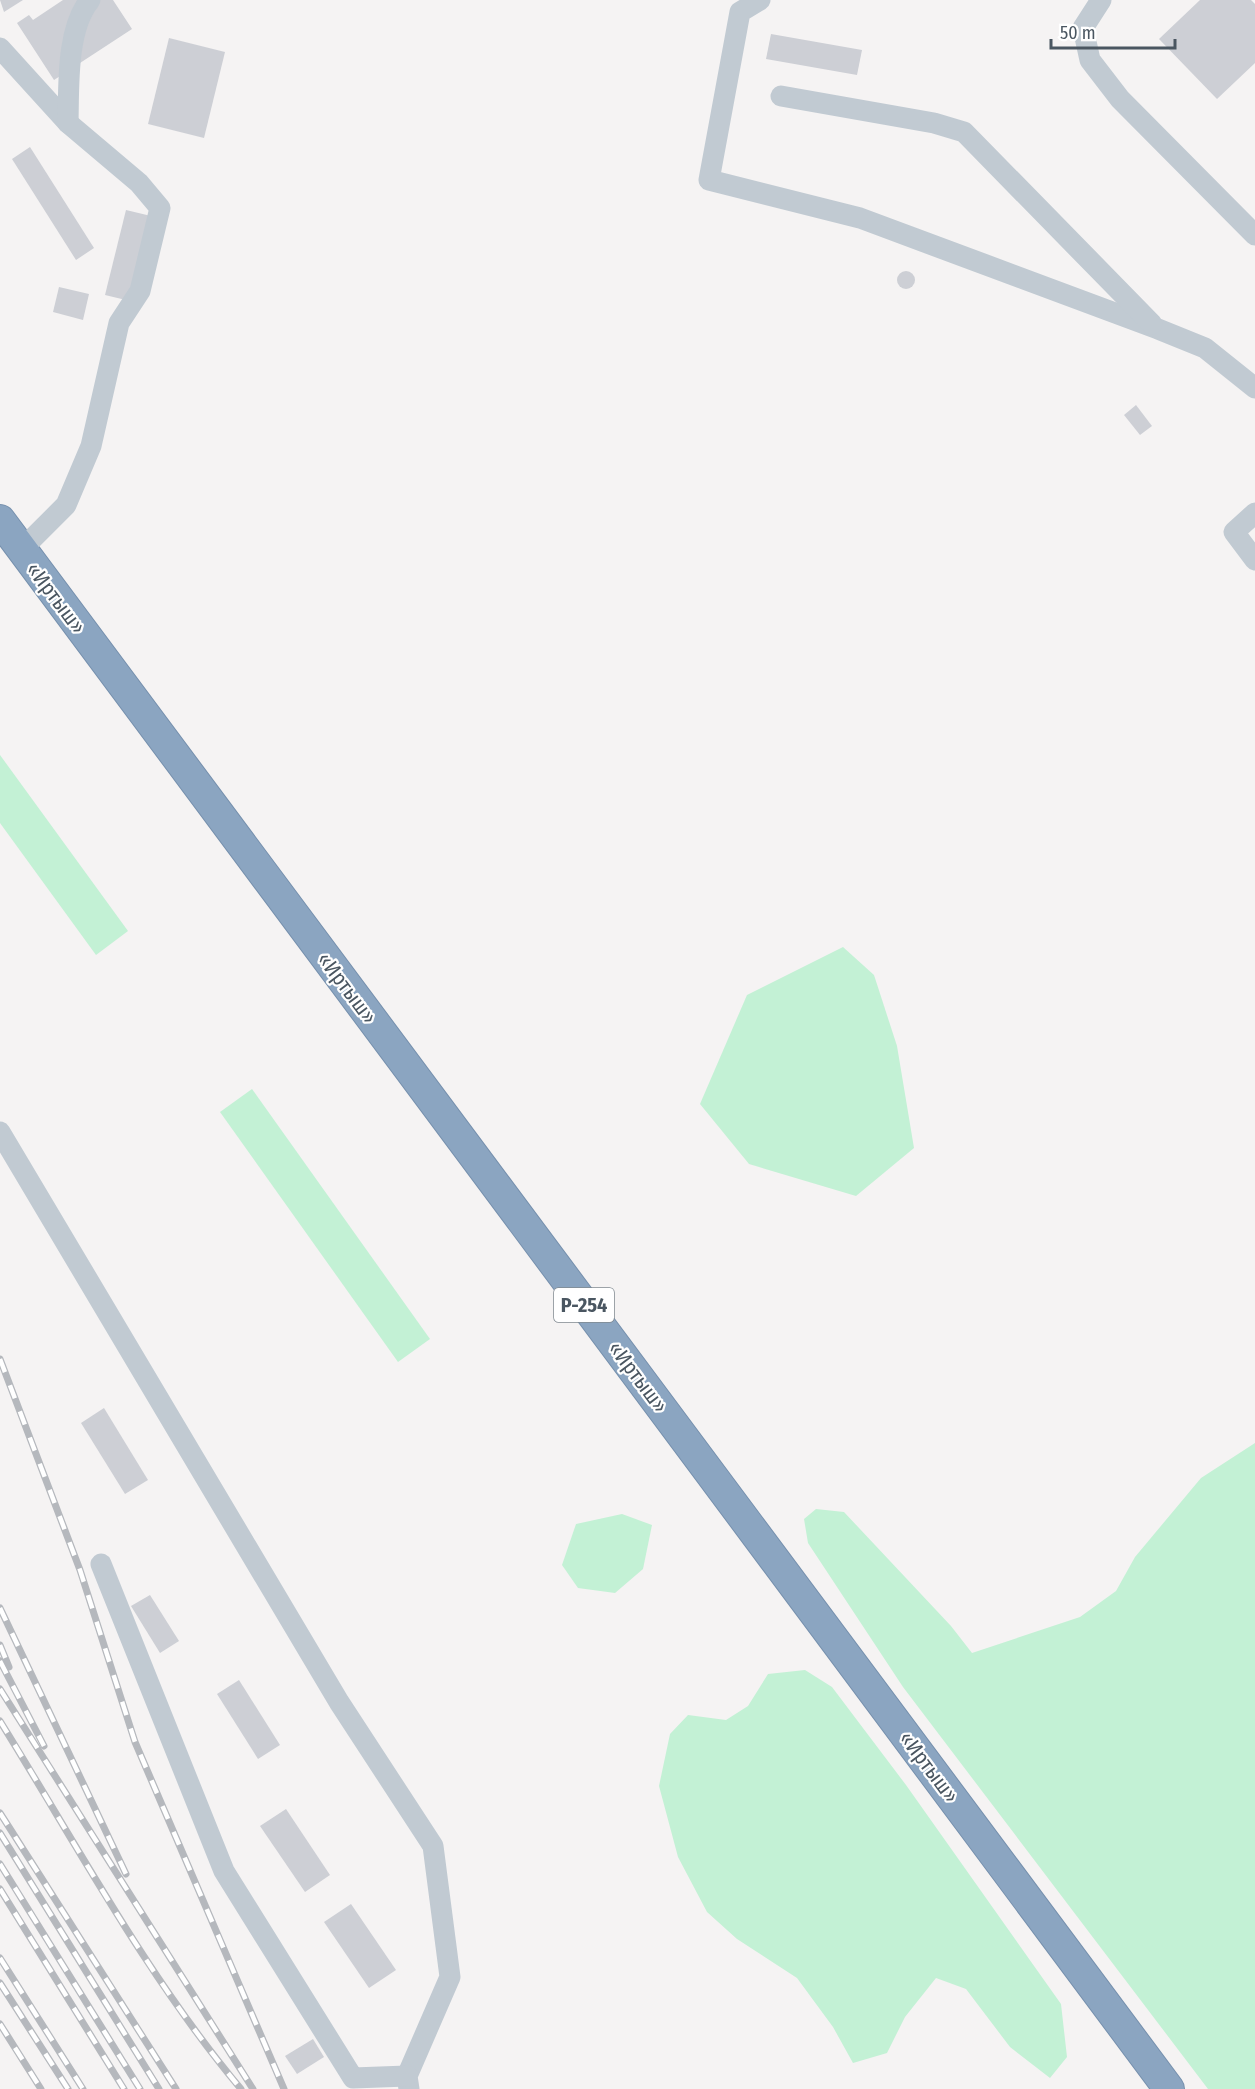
<svg xmlns="http://www.w3.org/2000/svg" width="1255" height="2089" viewBox="0 0 1255 2089" font-family="'Fira Sans Condensed',sans-serif">
<style>
.green{fill:#c3f1d5}
.building{fill:#cdcfd5}
.lines{fill:none;stroke-linecap:round;stroke-linejoin:round}
.highway-casing{stroke:#7690ad;stroke-width:32}
.minor{stroke:#c1cad2;stroke-width:21}
.highway{stroke:#8ba5c1;stroke-width:30}
.rail-casing{stroke:#b5b8bd;stroke-width:7}
.rail{stroke:#fff;stroke-width:4.5;stroke-dasharray:14;stroke-linecap:butt}
.labels{text-anchor:middle;dominant-baseline:central;stroke-width:4.5;stroke-linejoin:round;paint-order:stroke}
.shield{fill:#fff;stroke:#808990;stroke-width:1.5}
.shield-label{font-size:20px;font-weight:bold;fill:#4a5661}
.street-label{font-size:21px;fill:#4a5661;stroke:#fff}
</style>
<rect width="100%" height="100%" fill="#f5f3f3"/>
<g class="green">
<path d="M0 755 128 931 96 955 0 823Z"/>
<path d="M843 947 874 975 897 1046 914 1148 856 1196 749 1164 700 1104 747 995Z"/>
<path d="M252 1089 430 1339 398 1362 220 1112Z"/>
<path d="M1255 1443V2089H1208L903 1687 808 1543 804 1519 816 1509 844 1512 951 1626 972 1653 1080 1617 1116 1591 1135 1557 1201 1478Z"/>
<path d="M622 1514 652 1525 643 1569 615 1593 578 1588 562 1565 576 1524Z"/>
<path d="M805 1670 832 1687 906 1785 1061 2004 1067 2057 1050 2078 1010 2047 966 1989 936 1978 905 2017 887 2053 853 2063 833 2027 797 1978 737 1939 707 1912 678 1857 659 1786 670 1734 688 1715 726 1720 748 1706 768 1674Z"/>
</g>
<g class="building">
<path d="M0 0H23L4 12Z"/>
<path d="M63 0H113L132 29 54 80 17 23 29 15 33 20Z"/>
<path d="M1200 0H1251L1255 4V63L1217 99 1159 39Z"/>
<path d="M771 34 862 50 857 75 766 59Z"/>
<path d="M169 38 225 52 204 138 148 124Z"/>
<path d="M30 147 94 248 76 260 12 159Z"/>
<path d="M126 210 151 216 130 301 105 295Z"/>
<circle cx="906" cy="280" r="9"/>
<path d="M59 287 89 294 83 320 53 312Z"/>
<path d="M1136 405 1152 426 1140 435 1124 415Z"/>
<path d="M104 1408 148 1480 125 1494 81 1423Z"/>
<path d="M150 1595 179 1641 160 1653 131 1606Z"/>
<path d="M239 1680 280 1745 258 1759 217 1694Z"/>
<path d="M286 1809 330 1875 305 1892 260 1826Z"/>
<path d="M351 1904 396 1970 369 1988 324 1922Z"/>
<path d="M313 2039 324 2057 297 2074 285 2056Z"/>
</g>
<g class="lines">
<g class="highway-casing">
<path id="highway" d="M0 520 1169 2089"/>
</g>
<g class="minor">
<path d="M760 0 740 12 709 180 860 218 1158 329 1205 348 1255 388"/>
<path d="M1101 0 1083 28 1090 60 1120 99 1255 235"/>
<path d="M0 48 68 123 139 183 160 208 140 291 119 323 91 446 66 505 21 550"/>
<path d="M781 96 934 123 964 132 1152 324"/>
<path d="M68 123C69 87 66 29 90 0"/>
<path d="M1255 513 1234 532 1255 560"/>
<path d="M0 1132 339 1702 433 1846 450 1977 407 2076 409 2089"/>
<path d="M101 1564 224 1871 353 2078 407 2076"/>
</g>
<use href="#highway" class="highway"/>
<g class="rail-casing">
<g id="rail">
<path d="M0 1359 80 1570 135 1742 284 2089"/>
<path d="M0 1608 126 1874"/>
<path d="M0 1645 9 1667"/>
<path d="M0 1661 44 1746"/>
<path d="M0 1689 253 2089"/>
<path d="M0 1721C77 1845 147 1977 241 2089"/>
<path d="M0 1813 176 2089"/>
<path d="M0 1833 159 2089"/>
<path d="M0 1864 140 2089"/>
<path d="M0 1889 124 2089"/>
<path d="M0 1958 83 2089"/>
<path d="M0 1983 68 2089"/>
<path d="M0 2024 41 2089"/>
</g>
</g>
<use href="#rail" class="rail"/>
</g>
<g class="labels">
<rect class="shield" x="554" y="1288" width="60" height="34" rx="4.5"/>
<g class="shield-label">
<text x="584" y="1305">Р-254</text>
</g>
<g class="street-label">
<text transform="translate(56 598) rotate(53)">«Иртыш»</text>
<text transform="translate(347 988) rotate(53)">«Иртыш»</text>
<text transform="translate(638 1377) rotate(53)">«Иртыш»</text>
<text transform="translate(929 1767) rotate(53)">«Иртыш»</text>
</g>
</g>
<path d="M1051 39v9h124v-9" fill="none" stroke="#4a5661" stroke-width="3"/>
<text x="1060" y="39" font-size="18" fill="#4a5661" stroke="#ffffff" stroke-width="4.5" paint-order="stroke">50 m</text>
</svg>
